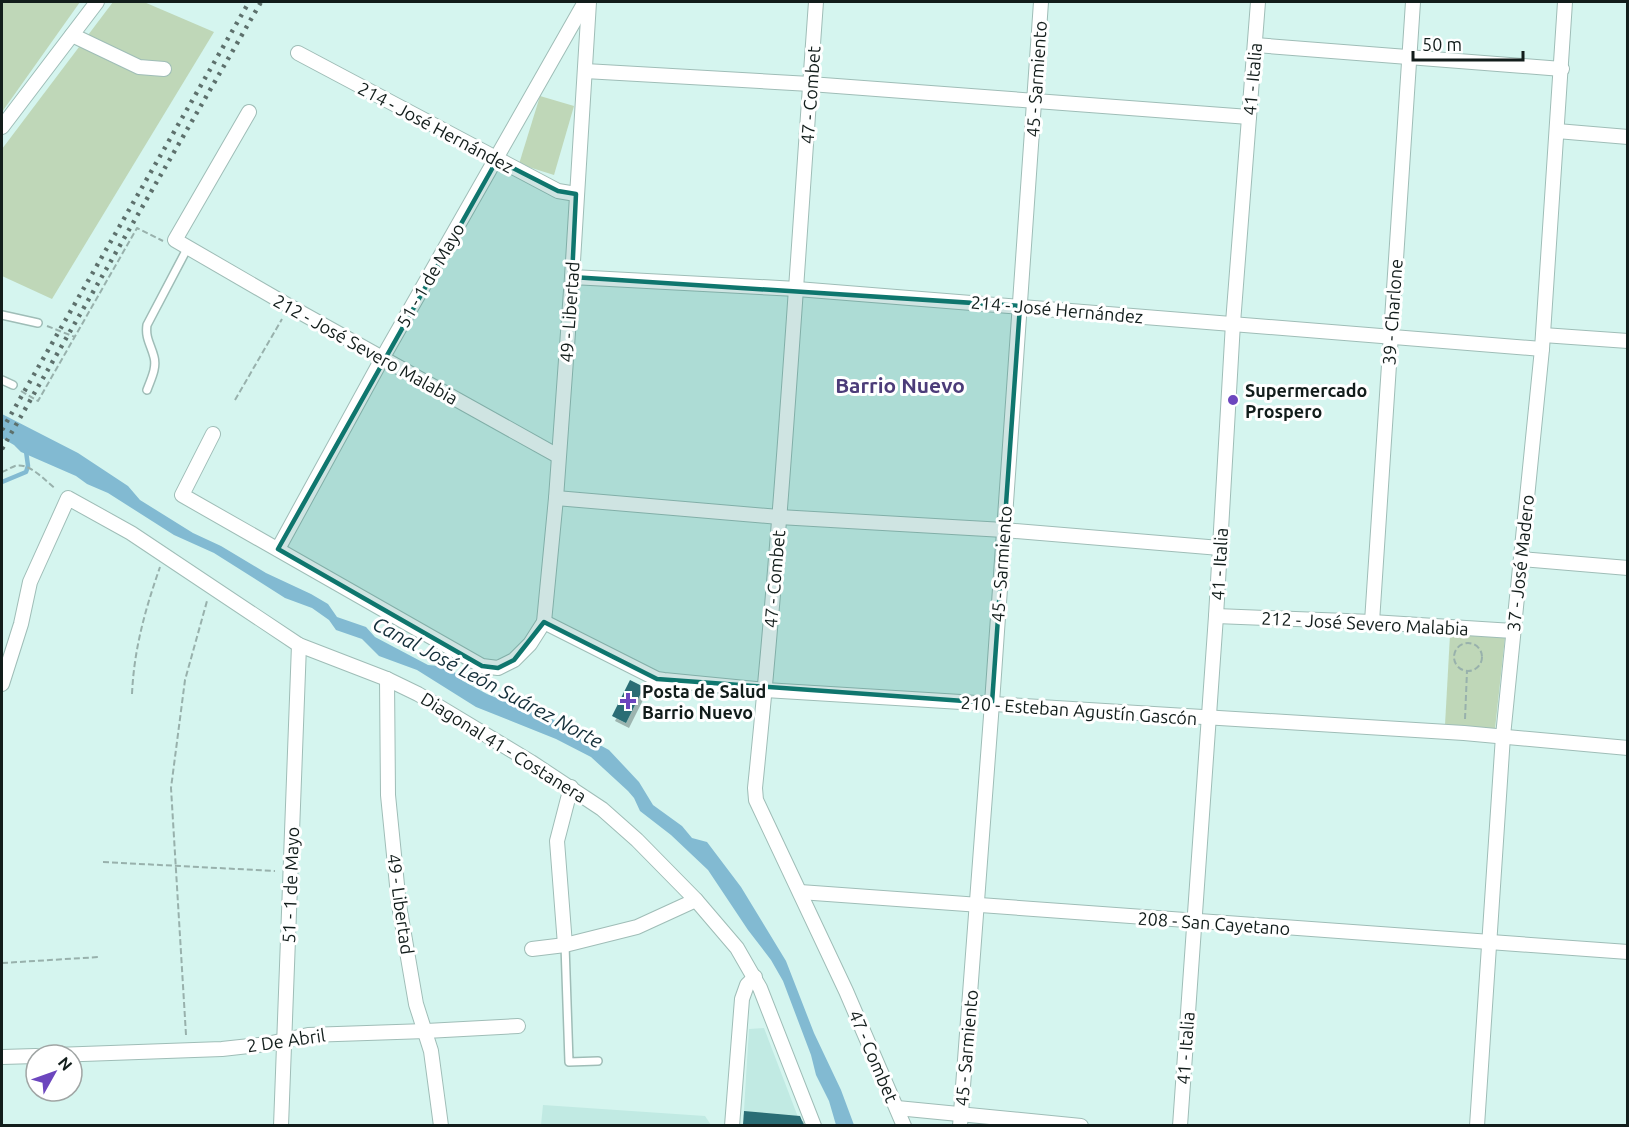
<svg xmlns="http://www.w3.org/2000/svg" width="1629" height="1127" viewBox="0 0 1629 1127" font-family="Ubuntu,sans-serif">
<style>
.built{fill:#c1eae3}
.green{fill:#bfd7b8}
.water{fill:#82bad2}
.lines{fill:none;stroke-linecap:round;stroke-linejoin:round}
.stream{stroke:#82bad2;stroke-width:4.5}
.building{fill:#2a6d74;filter:url(#shadow)}
.lane-casing{stroke:#9fbdb7;stroke-width:10}
.street-casing{stroke:#9fbdb7;stroke-width:16}
.path{stroke:#98b1ac;stroke-width:2;stroke-dasharray:6 3;stroke-linecap:butt}
.lane{stroke:#fff;stroke-width:7}
.street{stroke:#fff;stroke-width:14}
.rail{stroke:#5d706c;stroke-width:4.5;stroke-dasharray:3 6;stroke-linecap:butt}
.marked{fill:#0f766e;fill-opacity:0.2;stroke:#0f766e;stroke-width:4.5;stroke-linejoin:round}
.poi-dot{fill:#6c46be;stroke:#fff;stroke-width:2}
.labels{text-anchor:middle;dominant-baseline:central;stroke-width:6;stroke-linejoin:round;paint-order:stroke}
.street-label{font-size:18px;fill:#121d1b;stroke:#fff}
.poi-label{font-size:18px;font-weight:bold;fill:#121d1b;stroke:#fff;text-anchor:start}
.water-label{font-size:20px;font-style:italic;fill:#132e39;stroke:#fff}
.quarter-label{font-size:21px;font-weight:bold;fill:#4c3c79;stroke:#fff}
</style>
<defs>
<filter id="shadow"><feDropShadow dx="3" dy="5" stdDeviation="0" flood-color="#0004"/></filter>
</defs>
<rect width="100%" height="100%" fill="#d5f5ef"/>
<g class="built">
<path d="M764 1028 801 1125 743 1126 749 1029Z"/>
<path d="M543 1105 705 1116 711 1125H541Z"/>
</g>
<g class="green">
<path d="M2 2H80L2 112Z"/>
<path d="M113 2H144L214 32 52 299 2 276V149Z"/>
<path d="M540 96 574 106 554 175 519 164Z"/>
<path d="M1450 635 1505 637 1495 729 1445 725Z"/>
</g>
<path class="water" d="M2 414 78 453 128 486 140 500 193 533 221 546 266 573 311 594 328 604 337 617 366 627 375 637 428 665 450 667 463 681 487 694 511 704 530 707 609 750 639 782 653 805 682 826 692 838 707 842 741 887 786 961 814 1033 841 1090 854 1125H836L829 1101 816 1075 811 1055 783 981 771 960 748 930 708 870 671 835 640 811 634 798 628 791 591 757 556 739 476 707 417 670 379 656 362 639 336 630 329 620 312 608 285 598 214 553 174 535 108 493 87 484 76 476 21 452 14 445 2 438Z"/>
<g class="lines">
<path class="stream" d="M2 482 26 472 28 466 26 451"/>
</g>
<g class="building">
<path d="M630 680 644 687 626 723 612 716Z"/>
<path d="M744 1111 800 1116 804 1125H743Z"/>
</g>
<g class="lines">
<g class="lane-casing">
<g id="lane">
<path d="M2 315 38 323"/>
<path d="M2 380 13 385"/>
<path d="M147 390C151 379 157 368 154 357 151 345 145 338 147 325L188 247"/>
<path d="M565 945 569 1062 598 1061"/>
</g>
</g>
<g class="street-casing">
<g id="street">
<path d="M816 2C797 264 782 526 755 788L756 800 846 991 904 1126"/>
<path d="M72 35 139 67 164 69"/>
<path d="M1255 45 1562 69"/>
<path d="M298 53 558 191 576 194"/>
<path d="M585 71 810 84 1249 117"/>
<path d="M249 112 175 240 289 306 558 456"/>
<path d="M2 127 97 2"/>
<path d="M1557 131 1628 137"/>
<path d="M572 277 797 289 1542 349"/>
<path d="M1543 335 1628 341"/>
<path d="M213 434 182 495 482 666 498 668 514 660 530 644 544 622 556 498 572 277 589 2"/>
<path d="M556 498 779 517 1004 530 1220 548"/>
<path d="M278 549 383 357 585 2"/>
<path d="M1521 559 1628 568"/>
<path d="M1216 616 1372 622 1513 631"/>
<path d="M544 622 657 679 664 680 765 690 1464 733 1628 748"/>
<path d="M1372 622 1413 2"/>
<path d="M387 679 388 795 399 905 416 1004 431 1051 441 1126"/>
<path d="M2 684 21 624 30 582 68 498 131 533 299 645 387 679 418 694 531 762 602 809 637 840 696 900 737 948 760 988 814 1126"/>
<path d="M800 892 1628 952"/>
<path d="M565 945 557 841 571 787"/>
<path d="M532 949 565 945 637 927 696 900"/>
<path d="M55 1055 222 1049 267 1044 308 1035 426 1031 518 1026"/>
<path d="M2 1057 36 1056"/>
<path d="M897 1108 1081 1126"/>
<path d="M281 1126 299 645"/>
<path d="M732 1126 742 999 747 985 755 977"/>
<path d="M960 1126 992 703 1041 2"/>
<path d="M1180 1126 1216 616 1233 323 1258 2"/>
<path d="M1477 1126 1503 736 1542 349 1565 2"/>
</g>
</g>
<g class="path">
<path d="M47 326 75 337"/>
<path d="M21 391 38 401 137 228 163 241"/>
<path d="M235 400 282 319"/>
<path d="M2 472C5 471 10 468 15 466 30 462 45 481 56 489"/>
<circle cx="1468" cy="657" r="14"/>
<path d="M132 694C134 649 145 610 160 567"/>
<path d="M1465 719 1467 671"/>
<path d="M103 862 275 871"/>
<path d="M2 963 99 957"/>
<path d="M186 1035 171 788 185 680 207 601"/>
</g>
<use href="#lane" class="lane"/>
<use href="#street" class="street"/>
<g class="rail">
<path d="M2 430 249 2"/>
<path d="M2 449 261 2"/>
</g>
</g>
<path class="marked" d="M497 160 558 191 576 194 572 277 1020 306 992 703 657 679 544 622 514 660 498 668 482 666 278 549Z"/>
<g class="poi-dot">
<circle cx="1233" cy="400" r="6"/>
<path d="M625 692h6v6h6v6h-6v6h-6v-6h-6v-6h6z"/>
</g>
<g class="labels">
<g class="street-label">
<text transform="translate(1036 79) rotate(-86)">45 - Sarmiento</text>
<text transform="translate(1252 79) rotate(-85)">41 - Italia</text>
<text transform="translate(810 95) rotate(-86)">47 - Combet</text>
<text transform="translate(436 127) rotate(28)">214 - José Hernández</text>
<text transform="translate(430 275) rotate(-60)">51 - 1 de Mayo</text>
<text transform="translate(1057 309) rotate(5)">214 - José Hernández</text>
<text transform="translate(569 312) rotate(-86)">49 - Libertad</text>
<text transform="translate(1392 312) rotate(-86)">39 - Charlone</text>
<text transform="translate(366 349) rotate(29)">212 - José Severo Malabia</text>
<text transform="translate(1520 563) rotate(-84)">37 - José Madero</text>
<text transform="translate(1001 564) rotate(-86)">45 - Sarmiento</text>
<text transform="translate(1219 564) rotate(-87)">41 - Italia</text>
<text transform="translate(774 579) rotate(-85)">47 - Combet</text>
<text transform="translate(1365 623) rotate(3)">212 - José Severo Malabia</text>
<text transform="translate(1079 710) rotate(4)">210 - Esteban Agustín Gascón</text>
<text transform="translate(504 747) rotate(32)">Diagonal 41 - Costanera</text>
<text transform="translate(290 885) rotate(-88)">51 - 1 de Mayo</text>
<text transform="translate(401 904) rotate(82)">49 - Libertad</text>
<text transform="translate(1214 923) rotate(4)">208 - San Cayetano</text>
<text transform="translate(286 1040) rotate(-8)">2 De Abril</text>
<text transform="translate(966 1048) rotate(-85)">45 - Sarmiento</text>
<text transform="translate(1185 1048) rotate(-86)">41 - Italia</text>
<text transform="translate(874 1056) rotate(67)">47 - Combet</text>
</g>
<g class="poi-label">
<text x="1245" y="390">Supermercado<tspan x="1245" dy="21">Prospero</tspan></text>
<text x="642" y="691">Posta de Salud<tspan x="642" dy="21">Barrio Nuevo</tspan></text>
</g>
<g class="water-label">
<text transform="translate(488 682) rotate(28)">Canal José León Suárez Norte</text>
</g>
<g class="quarter-label">
<text x="900" y="385">Barrio Nuevo</text>
</g>
</g>
<rect width="1629" height="1127" fill="none" stroke="#121d1b" stroke-width="6"/>
<g transform="translate(54 1073) rotate(50)"><circle r="28" fill="#ffffff" stroke="#a0a5a4" stroke-width="1.5"/>
<path d="M0-4.5L10 22L0 15L-10 22Z" fill="#6c46be"/>
<text y="-9" font-size="16" font-weight="bold" text-anchor="middle" fill="#121d1b">N</text>
</g>
<path d="M1413 51v9h110v-9" fill="none" stroke="#121d1b" stroke-width="3"/>
<text x="1422" y="51" font-size="18" fill="#121d1b" stroke="#ffffff" stroke-width="4.5" paint-order="stroke">50 m</text>
</svg>
